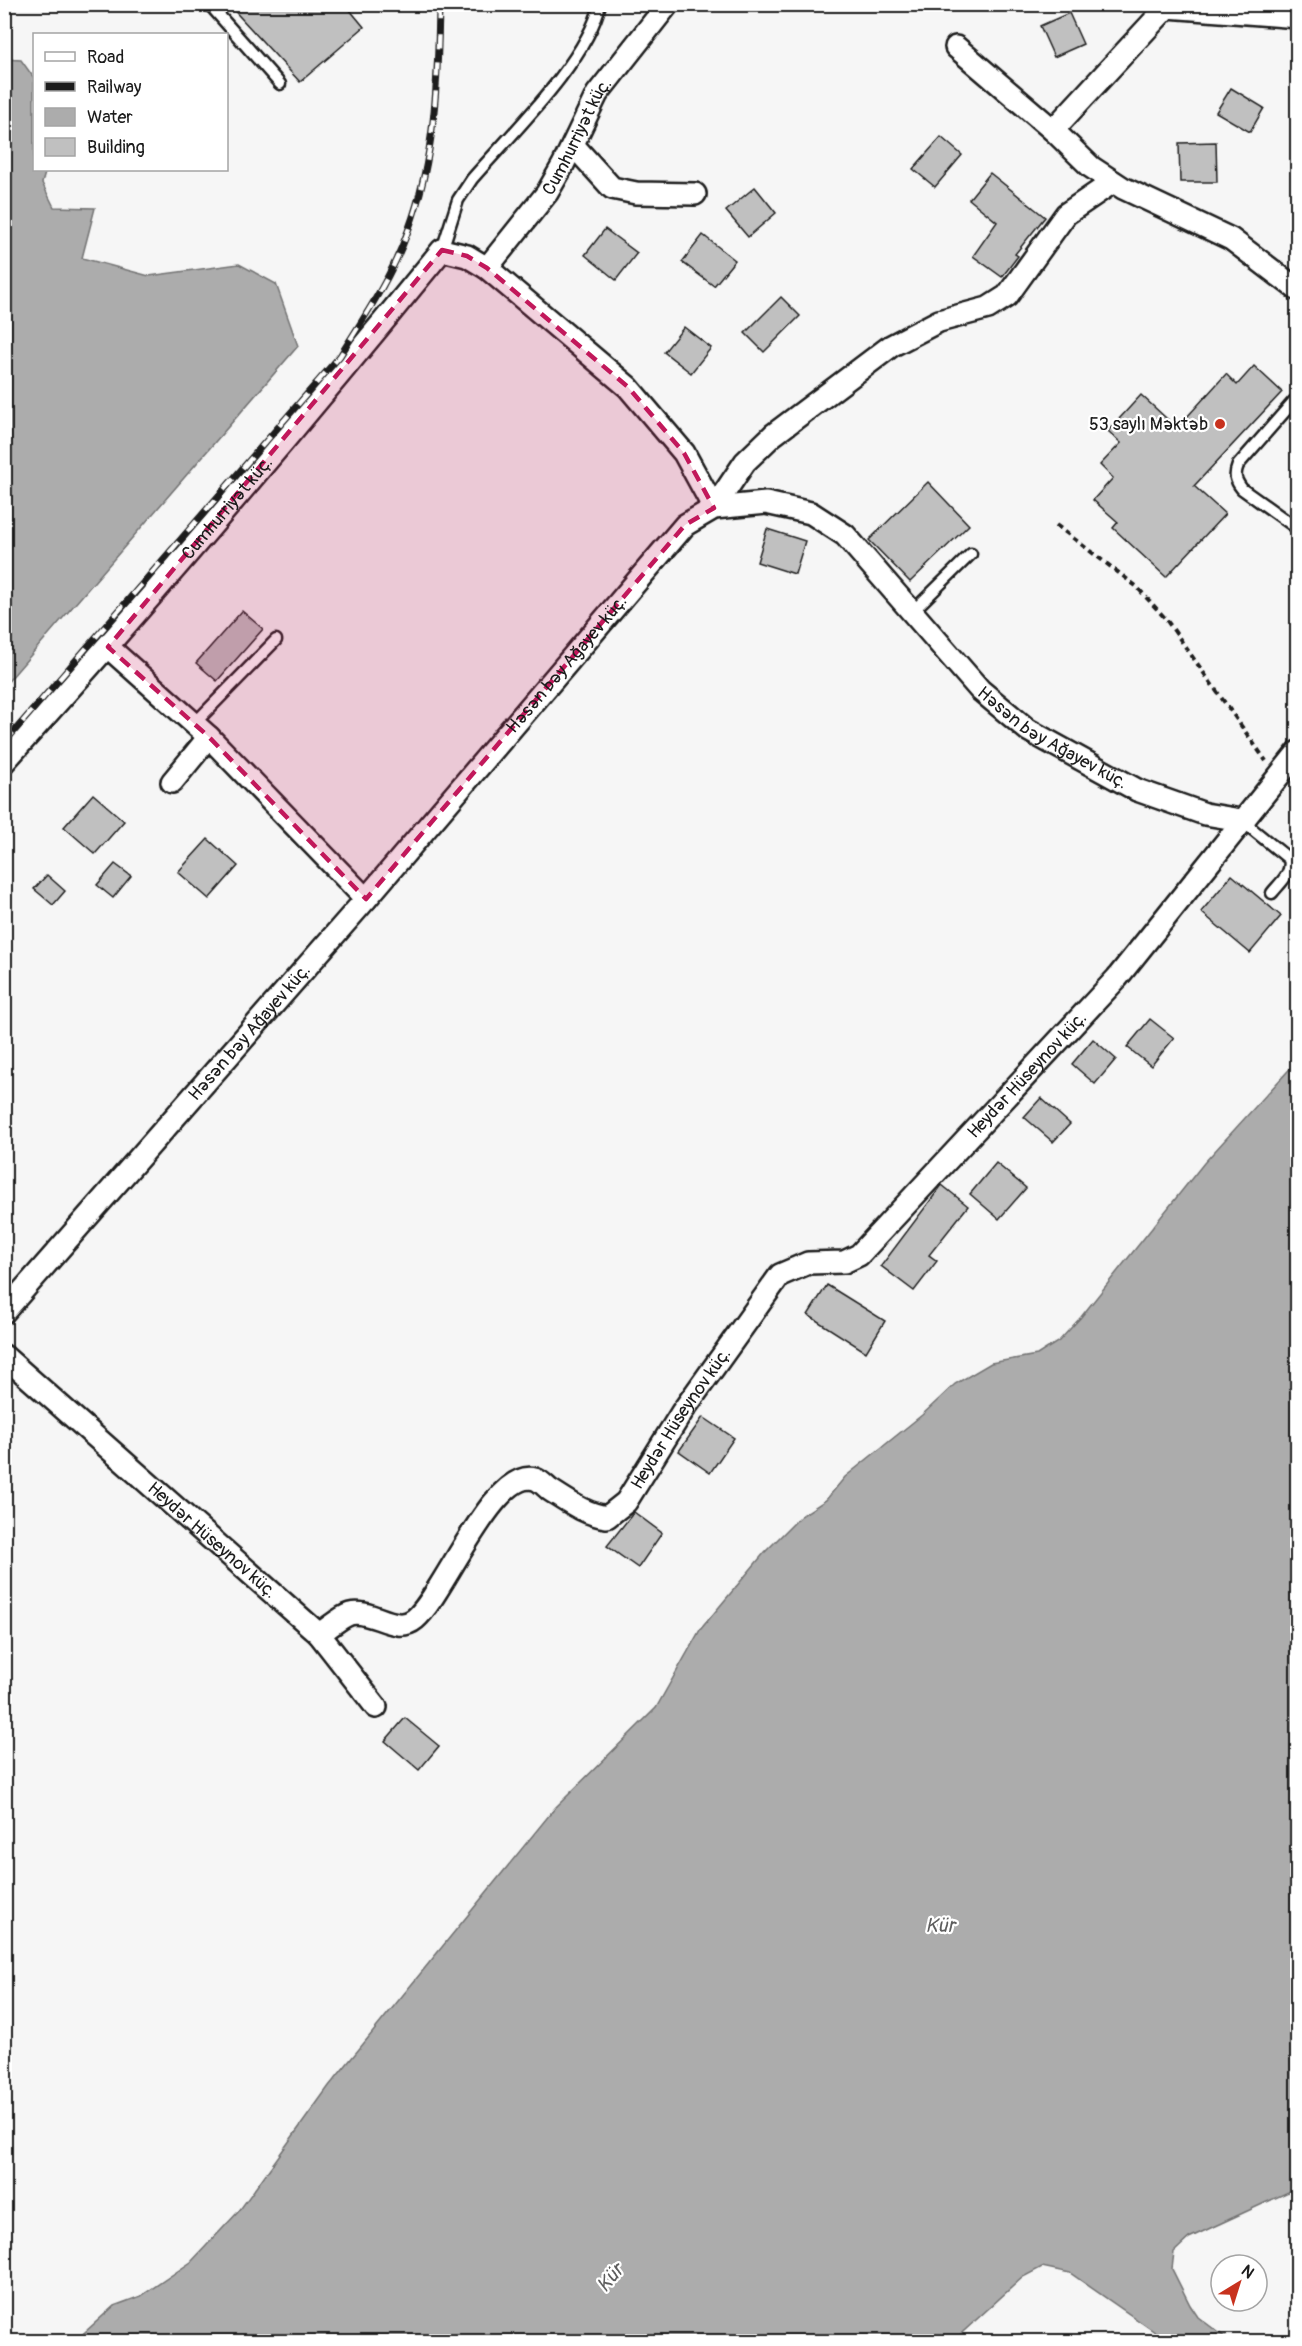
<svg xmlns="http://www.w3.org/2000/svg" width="1302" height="2346" viewBox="0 0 1302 2346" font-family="Pangolin,sans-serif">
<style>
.water{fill:#acacac;stroke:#727272;stroke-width:1.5}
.building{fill:#c0c0c0;stroke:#1c1c1c;stroke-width:1.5}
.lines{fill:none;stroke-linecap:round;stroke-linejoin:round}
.service-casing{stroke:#1c1c1c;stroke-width:15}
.minor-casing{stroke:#1c1c1c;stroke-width:26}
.path{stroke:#1c1c1c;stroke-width:4;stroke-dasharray:6 4.5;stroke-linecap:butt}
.service{stroke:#fff;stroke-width:10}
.minor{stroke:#fff;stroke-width:21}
.rail-casing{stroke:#1c1c1c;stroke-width:7}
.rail{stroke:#fff;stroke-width:4.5;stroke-dasharray:14;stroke-linecap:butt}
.marked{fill:#c2185b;fill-opacity:0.2;stroke:#c2185b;stroke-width:4.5;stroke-dasharray:12 8;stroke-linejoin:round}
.poi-dot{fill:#c8321e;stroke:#fff;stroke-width:2}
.labels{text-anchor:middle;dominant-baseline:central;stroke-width:4.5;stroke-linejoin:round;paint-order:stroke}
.street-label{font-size:18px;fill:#1c1c1c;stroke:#fff}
.poi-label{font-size:18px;fill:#1c1c1c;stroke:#fff;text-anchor:end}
.water-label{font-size:20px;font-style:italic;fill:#5d5d5d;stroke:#fff}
</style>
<rect width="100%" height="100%" fill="#f6f6f6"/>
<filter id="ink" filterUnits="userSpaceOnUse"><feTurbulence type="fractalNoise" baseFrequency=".0167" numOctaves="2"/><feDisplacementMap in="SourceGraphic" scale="12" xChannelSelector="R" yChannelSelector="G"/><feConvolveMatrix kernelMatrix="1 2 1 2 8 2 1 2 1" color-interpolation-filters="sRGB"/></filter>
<g filter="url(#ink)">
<g class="water">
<path d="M5 59 21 60 34 78V170H46L42 183 54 207 95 208 82 258 149 276 239 264 276 284 298 346 5 685Z"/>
<path d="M1297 1061V2188L1189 2238 1174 2252 1172 2269 1190 2305 1198 2317 1230 2341H1168L1070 2273 1042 2267 1023 2277 953 2341H75L114 2306 141 2296 191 2262 239 2211 329 2086 555 1808 656 1708 700 1630 765 1552 801 1516 826 1500 845 1477 922 1415 955 1384 991 1363 1037 1355 1059 1341 1081 1317 1204 1163Z"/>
</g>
<g class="building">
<path d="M228 4H345L364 27 300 82Z"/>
<path d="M1069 13 1083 44 1054 57 1040 26Z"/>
<path d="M1231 88 1264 108 1250 132 1216 112Z"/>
<path d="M941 137 962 155 935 187 913 169Z"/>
<path d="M1216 142 1217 182H1180L1179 143Z"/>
<path d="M990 173 1045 217 1015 254 1018 256 1002 277 973 256 997 222 969 199Z"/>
<path d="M755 187 776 213 748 237 726 211Z"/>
<path d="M605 229 637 253 616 280 585 255Z"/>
<path d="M703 235 735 260 714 286 682 262Z"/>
<path d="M781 297 800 316 764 352 745 333Z"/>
<path d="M684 327 711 348 691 373 664 352Z"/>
<path d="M1254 366 1282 392 1194 486 1225 514 1166 577 1113 528 1118 522 1093 500 1113 478 1100 465 1121 443 1108 431 1141 395 1177 428 1226 374 1237 385Z"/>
<path d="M928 482 969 525 910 582 869 540Z"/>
<path d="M767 529 805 541 795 574 757 562Z"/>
<path d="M242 611 263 629 217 681 196 663Z"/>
<path d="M93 794 124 821 95 854 64 827Z"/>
<path d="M208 839 238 866 209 899 178 872Z"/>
<path d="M115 864 131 876 113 898 97 885Z"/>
<path d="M47 875 65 891 53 905 34 889Z"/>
<path d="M1232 875 1281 916 1250 953 1201 912Z"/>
<path d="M1150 1019 1174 1038 1151 1066 1127 1047Z"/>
<path d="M1093 1039 1116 1059 1095 1084 1072 1064Z"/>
<path d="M1041 1098 1070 1124 1053 1142 1024 1117Z"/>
<path d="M996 1163 1026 1188 999 1219 970 1194Z"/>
<path d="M942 1185 968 1206 929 1255 937 1261 914 1291 881 1266Z"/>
<path d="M827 1285 885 1321 866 1352 808 1315Z"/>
<path d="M703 1417 734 1438 710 1473 679 1451Z"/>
<path d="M634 1512 662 1533 638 1568 607 1546Z"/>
<path d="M405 1718 439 1746 419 1770 385 1741Z"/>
</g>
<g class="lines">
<g class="service-casing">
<g id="service">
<path d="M209 4 280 84"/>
<path d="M442 250 458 200 472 179C511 134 588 60 600 4"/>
<path d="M1294 401 1238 465C1234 475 1235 480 1242 489L1298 529"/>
<path d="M913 611 971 554"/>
<path d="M194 724 276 640"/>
<path d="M1241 820 1289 859C1293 873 1280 883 1272 893"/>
</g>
</g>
<g class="minor-casing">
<g id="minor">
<path d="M956 47 1053 130 1091 167 1123 188 1231 239 1298 290"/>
<path d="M1053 130 1167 7 1298 17"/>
<path d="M573 145 612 188 636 193 695 194"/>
<path id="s1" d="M487 268 547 193 563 165 597 94 668 4"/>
<path d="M108 647 209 737 366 899"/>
<path id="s2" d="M4 762C155 595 300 424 442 250L467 256 487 268 628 387 684 453 714 508 745 462 773 435 891 346 939 321 988 308 1007 296 1066 214 1113 182"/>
<path d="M172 782 209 737"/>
<path id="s3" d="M4 1312 366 899 685 525 714 508 766 503 811 513 845 535 980 690 1028 730 1137 790 1205 814 1241 820"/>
<path id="s4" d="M4 1356 319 1634C328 1629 340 1617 350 1614 371 1608 396 1635 415 1619 444 1595 494 1467 535 1479 541 1481 546 1487 550 1490 569 1502 585 1514 607 1517L626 1502 682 1412 780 1275 808 1263 844 1262 859 1255 1117 978 1298 752"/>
<path d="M319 1634 376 1707"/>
</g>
</g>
<path class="path" d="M1056 525 1136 586 1165 618 1266 761"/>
<use href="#service" class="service"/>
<use href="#minor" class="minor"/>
<g class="rail-casing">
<path id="rail" d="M4 743 340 356C365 316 392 276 408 231 435 159 438 80 439 4"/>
</g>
<use href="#rail" class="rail"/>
</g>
</g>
<path class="marked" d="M442 250 467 256 487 268 628 387 684 453 714 508 685 525 366 899 209 737 108 647Z"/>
<circle class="poi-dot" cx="1220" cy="424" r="6"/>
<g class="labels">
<g class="street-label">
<text stroke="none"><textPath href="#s1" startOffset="160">Cumhurriyət küç.</textPath></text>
<text stroke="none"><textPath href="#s2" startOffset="338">Cumhurriyət küç.</textPath></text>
<text stroke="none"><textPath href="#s3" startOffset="858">Həsən bəy Ağayev küç.</textPath></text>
<text stroke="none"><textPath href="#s3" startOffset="1506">Həsən bəy Ağayev küç.</textPath></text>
<text stroke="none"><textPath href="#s3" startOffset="372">Həsən bəy Ağayev küç.</textPath></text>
<text stroke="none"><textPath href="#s4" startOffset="1426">Heydər Hüseynov küç.</textPath></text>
<text stroke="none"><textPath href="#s4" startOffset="922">Heydər Hüseynov küç.</textPath></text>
<text stroke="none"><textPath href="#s4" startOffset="278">Heydər Hüseynov küç.</textPath></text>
</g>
<g class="poi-label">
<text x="1208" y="424">53 saylı Məktəb</text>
</g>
<g class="water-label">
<text x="940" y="1925">Kür</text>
<text transform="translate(610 2278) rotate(-50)">Kür</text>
</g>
</g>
<rect width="1302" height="2346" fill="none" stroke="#fff" stroke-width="24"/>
<rect x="12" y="12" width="1278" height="2322" fill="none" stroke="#1c1c1c" stroke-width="2" filter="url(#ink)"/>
<rect x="33" y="33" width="195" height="138" fill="#ffffff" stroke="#a4a4a4" stroke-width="1.5"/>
<rect x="45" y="52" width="30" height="9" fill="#ffffff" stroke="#a4a4a4" stroke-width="1.5"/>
<text x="87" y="63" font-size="18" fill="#1c1c1c">Road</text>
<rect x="45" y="82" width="30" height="9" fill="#1c1c1c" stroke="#a4a4a4" stroke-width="1.5"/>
<text x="87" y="93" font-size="18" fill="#1c1c1c">Railway</text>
<rect x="45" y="108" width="30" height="18" fill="#acacac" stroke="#a4a4a4" stroke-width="1.5"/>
<text x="87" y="123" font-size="18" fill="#1c1c1c">Water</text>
<rect x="45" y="138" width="30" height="18" fill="#c0c0c0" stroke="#a4a4a4" stroke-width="1.5"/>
<text x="87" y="153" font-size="18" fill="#1c1c1c">Building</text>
<g transform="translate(1239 2283) rotate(38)"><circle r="28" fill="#ffffff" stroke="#a4a4a4" stroke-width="1.5"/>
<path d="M0-4.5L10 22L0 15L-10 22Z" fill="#c8321e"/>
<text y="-9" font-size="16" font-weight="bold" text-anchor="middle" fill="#1c1c1c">N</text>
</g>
</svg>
